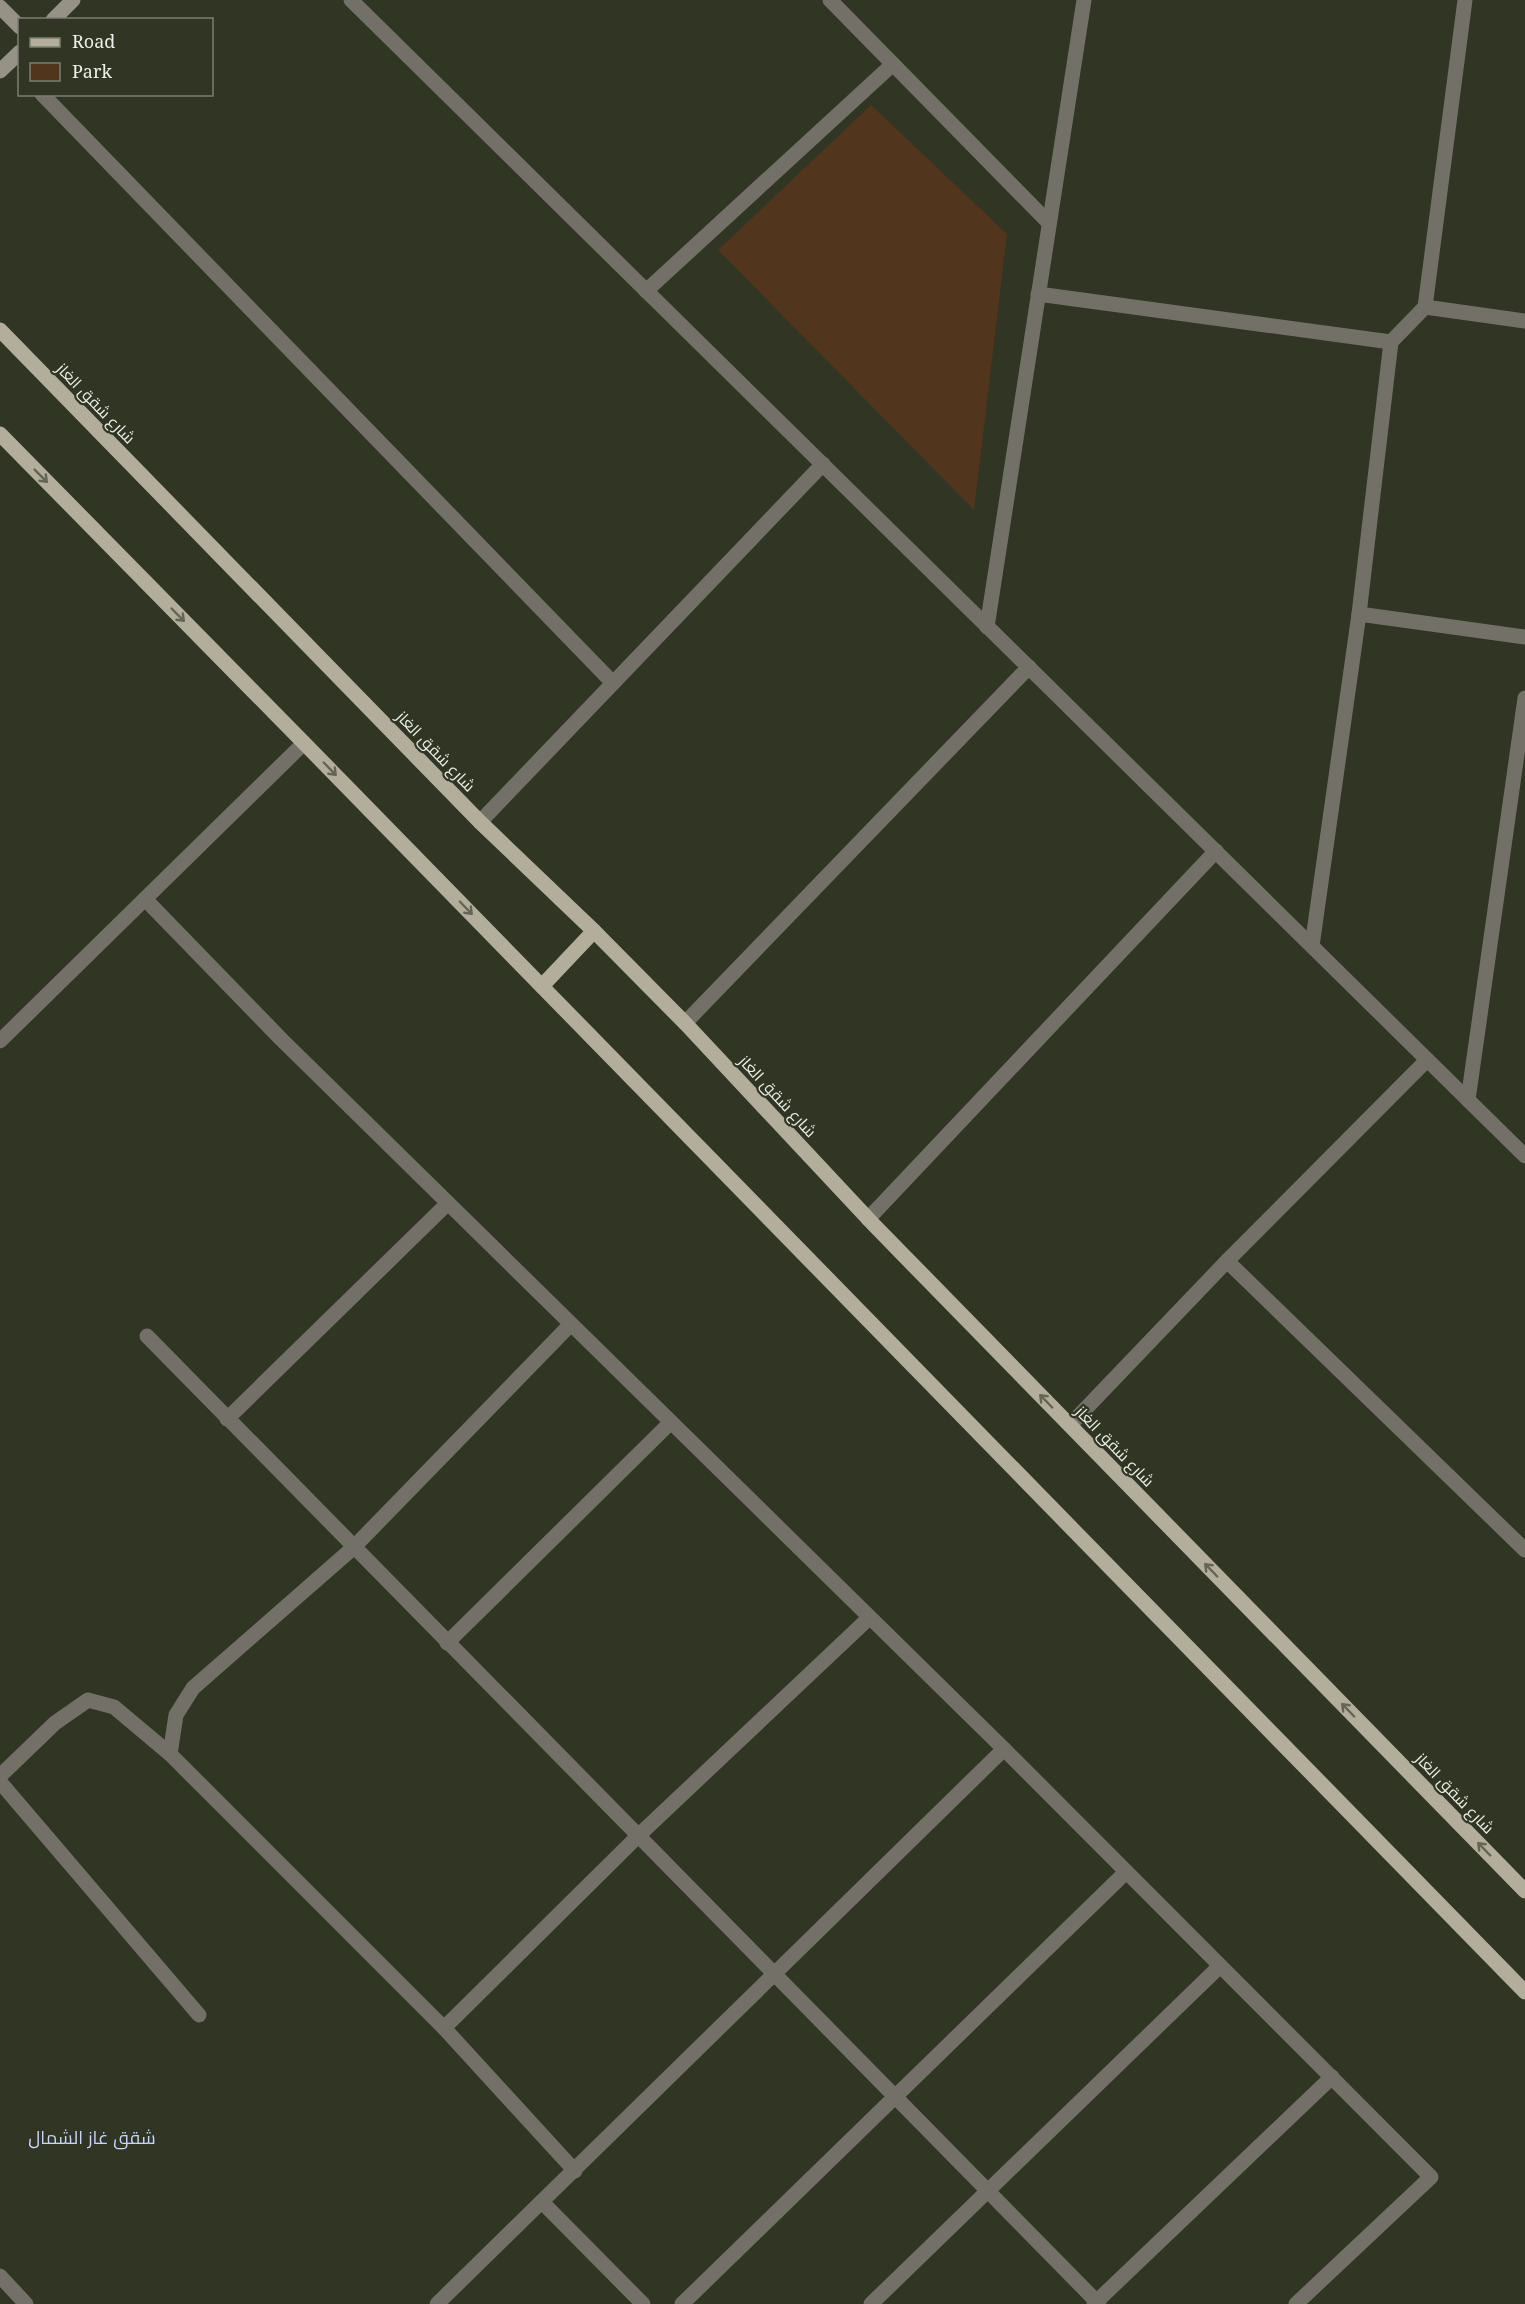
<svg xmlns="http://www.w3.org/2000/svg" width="1525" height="2304" viewBox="0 0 1525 2304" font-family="'Noto Serif',Cairo,serif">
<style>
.green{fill:#52351d}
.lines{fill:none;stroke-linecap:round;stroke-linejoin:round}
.street{stroke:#737068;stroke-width:15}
.secondary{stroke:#979286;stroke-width:15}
.primary{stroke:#b3ad9c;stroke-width:15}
.oneway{stroke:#646554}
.labels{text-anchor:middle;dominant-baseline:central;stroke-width:4.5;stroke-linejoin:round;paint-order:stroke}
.street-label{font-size:16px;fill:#ecefe5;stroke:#303524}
.neighbourhood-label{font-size:18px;fill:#c8d5ff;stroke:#303524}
</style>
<rect width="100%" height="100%" fill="#303524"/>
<path class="green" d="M871 105 1007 234 974 510 718 250Z"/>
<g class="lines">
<g class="street">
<path d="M351 0 1525 1156"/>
<path d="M830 0 1048 222"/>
<path d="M42 94 613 683"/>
<path d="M646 291 893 64"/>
<path d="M1038 294 1391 342"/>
<path d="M1425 307 1525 321"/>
<path d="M1359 614 1525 637"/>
<path d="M987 627 1084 0"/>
<path d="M480 822 823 464"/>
<path d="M145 899 281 1039 1004 1749 1431 2177 1296 2304"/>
<path d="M1312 946 1359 614 1391 342 1425 307 1465 0"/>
<path d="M685 1023 1029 667"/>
<path d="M0 1041 304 743"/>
<path d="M1468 1100 1525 698"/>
<path d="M868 1219 1216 851"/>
<path d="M1227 1261 1525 1550"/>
<path d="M571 1324 353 1548 193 1688 176 1715 170 1754 444 2028 575 2171"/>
<path d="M147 1336 1099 2304"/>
<path d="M227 1419 448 1203"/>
<path d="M1070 1425 1227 1261 1427 1060"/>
<path d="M447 1643 671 1422"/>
<path d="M0 1776 55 1723 88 1700 114 1707 170 1754"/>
<path d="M0 1782 199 2015"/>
<path d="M444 2028 638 1836 869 1618"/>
<path d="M542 2202 643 2304"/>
<path d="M0 2276 26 2304"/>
<path d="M437 2304 1004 1749"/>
<path d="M682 2304 1126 1872"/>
<path d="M871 2304 1220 1966"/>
<path d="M1094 2304 1332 2077"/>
</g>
<g class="secondary">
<path d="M0 7 20 27"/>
<path d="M53 20 73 0"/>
<path d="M0 71 20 52"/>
</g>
<g class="primary">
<path d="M0 330 480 822 594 931 685 1023 874 1225 1525 1891"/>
<path d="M0 434 304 743 1525 1992"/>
<path d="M542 986 594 931"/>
</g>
</g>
<defs><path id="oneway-shaft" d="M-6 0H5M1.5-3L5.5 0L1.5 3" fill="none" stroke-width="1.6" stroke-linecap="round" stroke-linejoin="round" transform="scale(1.5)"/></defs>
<g class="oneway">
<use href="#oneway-shaft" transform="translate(41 476) rotate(45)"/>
<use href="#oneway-shaft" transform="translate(178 615) rotate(45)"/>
<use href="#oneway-shaft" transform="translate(330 769) rotate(46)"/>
<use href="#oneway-shaft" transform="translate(466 908) rotate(46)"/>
<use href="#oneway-shaft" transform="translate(1046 1401) rotate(-134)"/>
<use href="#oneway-shaft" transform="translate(1211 1570) rotate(-134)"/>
<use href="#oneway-shaft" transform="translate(1348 1710) rotate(-134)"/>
<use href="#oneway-shaft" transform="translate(1484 1849) rotate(-134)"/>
</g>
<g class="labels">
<g class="street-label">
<text transform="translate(96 403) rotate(46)">شارع شقق الغاز</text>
<text transform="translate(436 751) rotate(46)">شارع شقق الغاز</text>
<text transform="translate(778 1096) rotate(47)">شارع شقق الغاز</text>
<text transform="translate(1115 1446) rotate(46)">شارع شقق الغاز</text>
<text transform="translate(1455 1793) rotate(46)">شارع شقق الغاز</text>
</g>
<g class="neighbourhood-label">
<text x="92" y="2137">شقق غاز الشمال</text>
</g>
</g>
<rect x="18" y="18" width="195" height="78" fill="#303524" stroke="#7b7f71" stroke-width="1.5"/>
<rect x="30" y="38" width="30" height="9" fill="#b3ad9c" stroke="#7b7f71" stroke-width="1.5"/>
<text x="72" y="48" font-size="18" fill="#ecefe5">Road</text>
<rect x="30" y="63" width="30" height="18" fill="#52351d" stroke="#7b7f71" stroke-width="1.5"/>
<text x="72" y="78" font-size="18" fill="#ecefe5">Park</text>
</svg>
